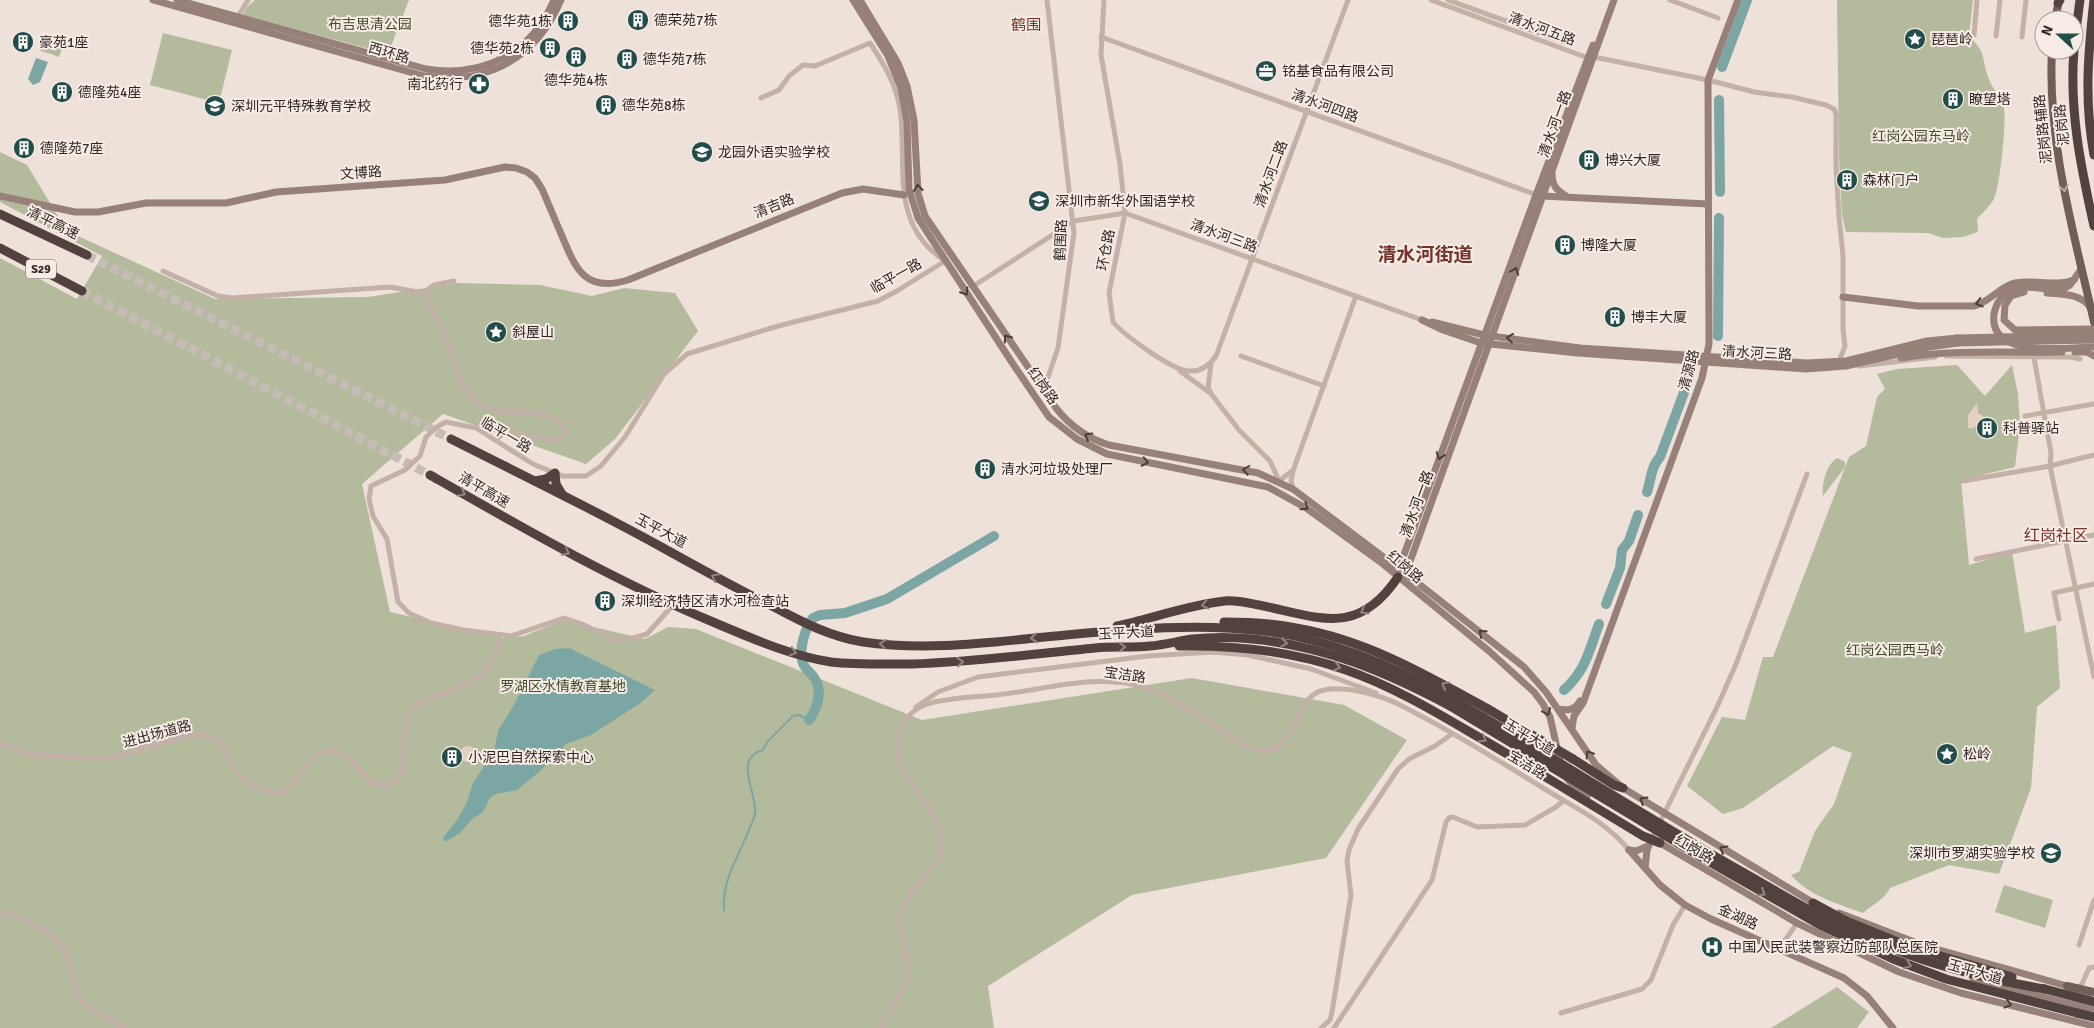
<svg xmlns="http://www.w3.org/2000/svg" width="2094" height="1028" viewBox="0 0 2094 1028" font-family="Signika,'Noto Sans SC',sans-serif">
<style>
.green{fill:#b4ba9c}
.plaza{fill:#e3d0c2}
.water{fill:#7ca6a3}
.lines{fill:none;stroke-linecap:round;stroke-linejoin:round}
.stream{stroke:#7ca6a3;stroke-width:2}
.river{stroke:#7ca6a3;stroke-width:10}
.highway-tunnel{stroke:#c7bcb5;stroke-width:9;stroke-dasharray:9 4.5;stroke-linecap:butt}
.street{stroke:#c3b0a7;stroke-width:5}
.secondary{stroke:#978079;stroke-width:7}
.primary{stroke:#715e59;stroke-width:8}
.highway{stroke:#51423f;stroke-width:9}
.secondary-bridge{stroke:#978079;stroke-width:7}
.highway-bridge{stroke:#51423f;stroke-width:9}
.oneway{stroke:#4a3e3b}
.oneway2{stroke:#baaca6}
.oneway3{stroke:#938681}
.labels{text-anchor:middle;dominant-baseline:central;stroke-width:4;stroke-linejoin:round;paint-order:stroke}
.shield{fill:#f6ece5;stroke:#6c635f;stroke-width:1}
.shield-label{font-size:12px;font-weight:bold;fill:#312826}
.poi-label{font-size:14px;fill:#312826;stroke:#f6ece5;text-anchor:start}
.park-label{font-size:14px;fill:#454c2e;stroke:#f6ece5}
.street-label{font-size:14px;fill:#312826;stroke:#f6ece5}
.neighbourhood-label{font-size:15px;fill:#75322a;stroke:#f6ece5}
.quarter-label{font-size:16px;fill:#75322a;stroke:#f6ece5}
.district-label{font-size:19px;font-weight:bold;fill:#75322a;stroke:#f6ece5}
</style>
<rect width="100%" height="100%" fill="#ede1d9"/>
<g class="green">
<path d="M255 0H409L388 54 243 15 246 8Z"/>
<path d="M1837 0H1973L1969 36C1987 54 1981 56 1988 77 1991 87 1999 94 2003 104 2008 115 2000 187 1994 199 1990 206 1982 213 1977 219L1978 232 1963 237 1943 238 1928 233 1846 232 1842 215 1839 158Z"/>
<path d="M163 33 232 50 219 103 150 85Z"/>
<path d="M43 38 63 46 59 57 39 50Z"/>
<path d="M0 152 27 165 67 231 215 299 368 297 458 283 540 285 592 296 624 288 675 293 698 331 615 439 586 464 443 414 362 484 390 612 503 638 524 636 563 620 645 639 668 627 696 629 922 720 1192 678 1344 705 1407 740 1326 858 1132 895 988 986 994 1028H0V258L77 299 102 256 0 202Z"/>
<path d="M1957 365 1985 396 2012 365 2018 394 2020 424 2015 467 1961 480 1969 565 2012 552 2025 633 2056 625 2060 688 2037 707 2031 788 1999 874 1949 865 1890 888C1884 900 1873 904 1863 913 1837 903 1810 897 1791 875L1799 872 1815 831 1834 804 1852 753 1833 746 1743 808 1723 814 1687 786 1722 717 1745 720 1763 657H1773L1849 457 1866 446 1877 397 1885 389 1877 374 1897 369Z"/>
<path d="M1838 458 1845 462V467L1823 496C1821 485 1827 462 1838 458Z"/>
<path d="M2004 885 2053 900 2045 928 1995 912Z"/>
<path d="M1837 987 1869 1012 1857 1028H1771Z"/>
</g>
<g class="plaza">
<path d="M1977 403 1978 413 1986 418 1973 428H1968V415Z"/>
<circle cx="468" cy="754" r="8"/>
</g>
<g class="water">
<path d="M36 58 48 62 40 82 33 85 28 79Z"/>
<path d="M569 648 655 690 639 704 591 735 566 744 539 772 517 790 496 794 490 798 483 812 472 819 460 833 445 842 443 838 457 820 467 802 473 783 494 751 498 731 515 703 539 655 555 649Z"/>
</g>
<g class="lines">
<path class="stream" d="M724 911C722 878 737 861 748 832 750 826 754 820 755 814 758 794 732 758 763 750L767 742 793 716 799 715 809 720"/>
<g class="river">
<path d="M1722 67 1747 0"/>
<path d="M1719 100 1720 192"/>
<path d="M1718 336 1719 218"/>
<path d="M1647 492C1651 480 1651 466 1660 457L1689 379"/>
<path d="M1606 604 1620 568 1622 550 1629 541 1638 515"/>
<path d="M1564 690C1586 670 1589 651 1599 624"/>
<path d="M809 720C817 709 823 692 815 679 812 673 805 670 803 663 798 651 805 628 813 618L820 615 845 613 887 599 994 536"/>
</g>
<g class="highway-tunnel">
<path d="M87 255 451 439"/>
<path d="M82 291 430 475"/>
</g>
<g class="street">
<path d="M1104 0 1101 55 1120 164 1125 213 1109 293 1113 322C1124 335 1173 371 1189 371 1201 372 1209 366 1216 356L1348 0"/>
<path d="M1431 0 1588 58 1594 57 1708 80 1754 92 1792 97 1826 105 1834 109 1836 114V166L1839 217 1843 256V329L1845 346 1838 364"/>
<path d="M1448 0 1564 42"/>
<path d="M1670 0 1718 18"/>
<path d="M237 18 248 0"/>
<path d="M1974 35 1977 0"/>
<path d="M1996 36 2000 0"/>
<path d="M1101 37 1537 195"/>
<path d="M2022 37 2026 0"/>
<path d="M163 271 218 296 232 298 390 287 423 293 434 285 454 281"/>
<path d="M972 287 1074 221 1125 213 1422 320"/>
<path d="M423 293C431 308 440 324 447 340 456 361 459 392 479 404 505 420 552 402 567 431L562 438 557 441 506 431 496 440"/>
<path d="M1241 356 1324 386"/>
<path d="M1946 356 2071 357 2080 359"/>
<path d="M2034 358 2051 453 2050 466 2094 677"/>
<path d="M1211 364 1208 388 1212 395 1239 430 1270 461 1279 481 1292 471"/>
<path d="M1859 366 1935 357"/>
<path d="M1180 371 1210 393"/>
<path d="M1044 389 1058 348 1074 233 1047 0"/>
<path d="M2025 416 2094 404"/>
<path d="M1963 481 2050 466 2094 455"/>
<path d="M1293 489 1291 480 1294 468 1356 296"/>
<path d="M1976 559 2094 535"/>
<path d="M673 605 647 634 619 642 582 624 564 618 511 636 464 630 431 623 409 613 398 602 387 539 373 516 369 499 371 486 405 470 420 456 426 437 438 426 446 422 476 428 533 464 555 473 563 476H586L601 466 625 437 664 374 687 354 778 326 878 301 897 291 945 261C888 223 908 166 900 109 896 84 884 64 870 43L815 66 803 65 789 76 779 90 761 98"/>
<path d="M2059 619 2054 593 2094 584"/>
<path d="M916 707 938 692 978 677 1148 656 1213 652 1248 655 1311 669 1376 693"/>
<path d="M0 743 28 754 98 759 115 757 194 734C202 735 209 735 216 739 225 745 228 760 233 768 240 779 262 792 275 793 302 795 305 740 340 752 359 758 369 799 394 781 416 765 391 723 420 703 426 699 434 696 441 694 474 681 495 675 500 635"/>
<path d="M1652 838 1718 705 1736 664 1807 474"/>
<path d="M0 913C19 911 59 937 67 954 73 969 72 989 83 1002 94 1014 112 1020 126 1028"/>
<path d="M2079 945 2094 900"/>
<path d="M1779 949 1797 923"/>
<path d="M2077 987 2081 986 2089 968 2094 967"/>
<path d="M1561 1013 1642 989 1651 980 1673 925 1685 905"/>
<path d="M880 1028C891 1010 909 985 908 963 907 946 896 928 902 910 912 878 951 873 939 829 931 796 892 776 898 738 901 722 910 711 925 705 942 698 977 697 996 695 1044 690 1099 672 1147 688 1174 698 1200 717 1225 732 1233 738 1242 745 1251 748 1293 764 1292 707 1316 693 1335 682 1380 695 1398 704 1448 729 1496 759 1543 788 1574 807 1606 822 1629 850"/>
<path d="M1321 1028 1330 1020 1332 1012 1351 895 1347 861 1349 850 1358 829 1398 769 1409 759 1435 746 1452 734"/>
<path d="M1334 1028 1432 880 1446 822 1449 818 1453 817 1477 827 1525 825 1556 807 1563 801"/>
</g>
<g class="secondary">
<path d="M153 0 424 76C487 85 536 59 561 0"/>
<path d="M177 0 426 69C483 78 531 54 554 0"/>
<path d="M853 0 888 56 901 88 907 122 909 189 918 218 1013 364 1049 417 1077 439 1107 454 1268 487 1306 508 1383 564 1489 651 1534 692 1543 704 1550 717 1561 765"/>
<path d="M860 0 898 63 907 86 914 120 918 193 925 216 1056 408C1070 426 1087 438 1109 445L1258 473 1293 489 1410 577 1524 667 1546 692 1596 765 1623 788 1817 905"/>
<path d="M1552 173C1552 185 1556 190 1566 196"/>
<path d="M0 196 75 212H98L146 203H226L276 192 445 180 505 167 516 168 527 172 535 178 542 189C549 205 555 220 562 236 576 270 586 293 628 280L842 193 863 189 904 195"/>
<path d="M1542 196 1708 204"/>
<path d="M2082 268 2070 285 2065 288C2048 292 2028 283 2011 290 2001 295 1996 304 1994 314 1988 360 2068 347 2094 347"/>
<path d="M2024 292 2011 296 2005 305 2004 320 2015 330 2094 329"/>
<path d="M2047 293C2063 294 2083 294 2091 309"/>
<path d="M1843 297 1918 306H1974C1990 302 1999 287 2015 283 2034 279 2055 287 2074 280"/>
<path d="M1422 320 1443 330 1481 343 1578 353 1806 369 1846 366 1929 347 1958 343"/>
<path d="M1432 322 1484 335 1580 348 1807 363 1846 361 1927 341 1957 338"/>
<path d="M2075 352H2087L2094 356"/>
<path d="M1901 358C1954 349 2008 353 2062 352"/>
<path d="M1398 571 1536 195 1593 45"/>
<path d="M1402 573 1408 566 1412 556 1614 0"/>
<path d="M1558 709C1568 711 1575 710 1580 701"/>
<path d="M1572 728 1574 716 1583 703 1702 378 1709 344 1708 80 1738 0"/>
<path d="M1566 777 1575 788 1587 797"/>
<path d="M1655 840 1797 923 1899 972 1961 993 2094 1026"/>
<path d="M1629 850 1660 885 1685 905 1711 919 1844 978 1867 996 1893 1028"/>
<path d="M1629 850 1636 851 1648 846"/>
<path d="M1645 868 1647 850 1652 838"/>
<path d="M1839 913 1922 945 2067 986 2091 999"/>
<path d="M1973 979 2094 1010"/>
</g>
<g class="primary">
<path d="M2055 20 2059 0"/>
<path d="M2052 50C2047 142 2074 233 2094 322"/>
<path d="M2067 986 2094 992"/>
</g>
<g class="highway">
<path d="M2094 0C2088 54 2084 101 2094 155"/>
<path d="M2058 3 2060 0"/>
<path d="M2074 45 2080 0"/>
<path d="M2074 50C2069 110 2081 168 2094 226"/>
<path d="M0 214 87 255"/>
<path d="M0 248 82 291"/>
<path d="M451 439C522 475 595 510 665 549 701 569 737 589 774 607 802 622 831 637 863 642 931 652 999 641 1066 635 1131 629 1198 623 1264 631 1331 639 1396 667 1454 700"/>
<path d="M430 475C523 528 615 581 713 622 751 638 791 656 831 662 858 665 885 664 912 664 974 662 1034 654 1095 648 1113 646 1132 648 1150 646 1164 645 1178 641 1192 639 1212 637 1232 637 1252 639 1325 646 1386 672 1450 706"/>
<path d="M535 481 546 479 555 473 556 484 562 494"/>
<path d="M1224 622C1248 622 1272 623 1296 628 1366 640 1427 675 1488 709"/>
<path d="M1117 626C1150 619 1192 604 1225 601 1236 600 1248 603 1259 605 1319 617 1357 638 1398 577"/>
<path d="M1179 646C1236 645 1292 651 1346 670 1389 685 1429 708 1468 731 1527 765 1585 801 1643 836L1660 843"/>
<path d="M1573 759 1614 785 1623 788"/>
<path d="M1813 903 1846 921"/>
<path d="M2045 989 2094 1002"/>
<path d="M2077 1013 2094 1017"/>
</g>
<g class="secondary-bridge">
<path d="M1957 338 2094 335"/>
<path d="M1958 343 2094 340"/>
</g>
<g class="highway-bridge">
<path d="M1454 700C1547 754 1637 811 1730 865 1782 894 1832 926 1888 947 1938 967 1992 980 2045 989"/>
<path d="M1450 706 1694 853 1822 926 1893 959 1946 979 2077 1013"/>
<path d="M1488 709 1573 759"/>
<path d="M1846 921 1910 947 2012 977"/>
</g>
</g>
<defs><path id="oneway-chevron" d="M-2-3.5L2.5 0L-2 3.5" fill="none" stroke-width="1.6" stroke-linecap="round" stroke-linejoin="round" transform="scale(1.25)"/></defs>
<g class="oneway">
<use href="#oneway-chevron" transform="translate(918 188) rotate(-96)"/>
<use href="#oneway-chevron" transform="translate(1515 271) rotate(-69)"/>
<use href="#oneway-chevron" transform="translate(965 292) rotate(57)"/>
<use href="#oneway-chevron" transform="translate(1979 303) rotate(164)"/>
<use href="#oneway-chevron" transform="translate(1007 338) rotate(-125)"/>
<use href="#oneway-chevron" transform="translate(1510 338) rotate(-173)"/>
<use href="#oneway-chevron" transform="translate(1088 436) rotate(-150)"/>
<use href="#oneway-chevron" transform="translate(1440 456) rotate(110)"/>
<use href="#oneway-chevron" transform="translate(1145 462) rotate(12)"/>
<use href="#oneway-chevron" transform="translate(1246 470) rotate(-170)"/>
<use href="#oneway-chevron" transform="translate(1305 507) rotate(35)"/>
<use href="#oneway-chevron" transform="translate(1482 633) rotate(-141)"/>
<use href="#oneway-chevron" transform="translate(1547 712) rotate(67)"/>
<use href="#oneway-chevron" transform="translate(1589 754) rotate(-123)"/>
<use href="#oneway-chevron" transform="translate(1643 800) rotate(-149)"/>
<use href="#oneway-chevron" transform="translate(1723 849) rotate(-149)"/>
<use href="#oneway-chevron" transform="translate(2008 1004) rotate(14)"/>
</g>
<use class="oneway2" href="#oneway-chevron" transform="translate(2064 188) rotate(79)"/>
<g class="oneway3">
<use href="#oneway-chevron" transform="translate(462 493) rotate(30)"/>
<use href="#oneway-chevron" transform="translate(566 552) rotate(28)"/>
<use href="#oneway-chevron" transform="translate(715 577) rotate(-151)"/>
<use href="#oneway-chevron" transform="translate(1205 605) rotate(167)"/>
<use href="#oneway-chevron" transform="translate(1364 611) rotate(150)"/>
<use href="#oneway-chevron" transform="translate(1034 638) rotate(174)"/>
<use href="#oneway-chevron" transform="translate(1284 643) rotate(9)"/>
<use href="#oneway-chevron" transform="translate(883 644) rotate(-174)"/>
<use href="#oneway-chevron" transform="translate(1122 647) rotate(-2)"/>
<use href="#oneway-chevron" transform="translate(793 652) rotate(15)"/>
<use href="#oneway-chevron" transform="translate(960 662) rotate(-4)"/>
<use href="#oneway-chevron" transform="translate(1337 667) rotate(17)"/>
<use href="#oneway-chevron" transform="translate(1445 685) rotate(-151)"/>
<use href="#oneway-chevron" transform="translate(1483 739) rotate(30)"/>
<use href="#oneway-chevron" transform="translate(1762 893) rotate(30)"/>
<use href="#oneway-chevron" transform="translate(1908 965) rotate(21)"/>
</g>
<defs>
<g id="building-disc" transform="scale(1.125)"><circle r="9.5" fill="#224d4a" stroke="#f6ece5"/><path d="M-4-6H4V6H1V3H-1V6H-4ZM-2.5-4.3h1.7v1.8h-1.7ZM.8-4.3h1.7v1.8H.8ZM-2.5-1h1.7V.8h-1.7ZM.8-1h1.7V.8H.8Z" fill="#fff"/></g>
<g id="sight-disc" transform="scale(1.125)"><circle r="9.5" fill="#224d4a" stroke="#f6ece5"/><path d="M0-6L1.8-2.2L6-1.7L2.9 1.2L3.7 5.4L0 3.3L-3.7 5.4L-2.9 1.2L-6-1.7L-1.8-2.2Z" fill="#fff"/></g>
<g id="office-disc" transform="scale(1.125)"><circle r="9.5" fill="#224d4a" stroke="#f6ece5"/><path d="M-6-3h4V-5.5h4V-3h4V5H-6ZM-1-4.5V-3h2v-1.5ZM-6 0V1H6V0Z" fill="#fff"/></g>
<g id="pharmacy-disc" transform="scale(1.125)"><circle r="9.5" fill="#224d4a" stroke="#f6ece5"/><path d="M-2-6h4v4h4v4h-4v4h-4v-4h-4v-4h4Z" fill="#fff"/></g>
<g id="school-disc" transform="scale(1.125)"><circle r="9.5" fill="#224d4a" stroke="#f6ece5"/><path d="M0-5L7-2L0 1L-7-2ZM-4 1L0 2.5L4 1V4Q0 6-4 4Z" fill="#fff"/></g>
<g id="hospital-disc" transform="scale(1.125)"><circle r="9.5" fill="#224d4a" stroke="#f6ece5"/><path d="M-5-5h3v3.5h4V-5h3V5h-3V1.5h-4V5h-3Z" fill="#fff"/></g>
</defs>
<g fill-rule="evenodd">
<use href="#building-disc" x="638" y="20"/>
<use href="#building-disc" x="568" y="21"/>
<use href="#sight-disc" x="1915" y="39"/>
<use href="#building-disc" x="23" y="42"/>
<use href="#building-disc" x="550" y="48"/>
<use href="#building-disc" x="576" y="57"/>
<use href="#building-disc" x="627" y="59"/>
<use href="#office-disc" x="1266" y="71"/>
<use href="#pharmacy-disc" x="479" y="84"/>
<use href="#building-disc" x="62" y="92"/>
<use href="#building-disc" x="1953" y="99"/>
<use href="#building-disc" x="606" y="105"/>
<use href="#school-disc" x="215" y="106"/>
<use href="#building-disc" x="24" y="148"/>
<use href="#school-disc" x="702" y="152"/>
<use href="#building-disc" x="1589" y="160"/>
<use href="#building-disc" x="1847" y="180"/>
<use href="#school-disc" x="1039" y="201"/>
<use href="#building-disc" x="1565" y="245"/>
<use href="#building-disc" x="1615" y="317"/>
<use href="#sight-disc" x="496" y="332"/>
<use href="#building-disc" x="1987" y="428"/>
<use href="#building-disc" x="985" y="469"/>
<use href="#building-disc" x="605" y="601"/>
<use href="#sight-disc" x="1947" y="754"/>
<use href="#building-disc" x="452" y="757"/>
<use href="#school-disc" x="2051" y="853"/>
<use href="#hospital-disc" x="1712" y="947"/>
</g>
<g class="labels">
<rect class="shield" x="26" y="259.5" width="30" height="19" rx="4"/>
<g class="shield-label">
<text x="41" y="269">S29</text>
</g>
<g class="poi-label">
<text x="654" y="20">德荣苑7栋</text>
<text x="552" y="21" text-anchor="end">德华苑1栋</text>
<text x="1931" y="39">琵琶岭</text>
<text x="39" y="42">豪苑1座</text>
<text x="534" y="48" text-anchor="end">德华苑2栋</text>
<text x="643" y="59">德华苑7栋</text>
<text x="1282" y="71">铭基食品有限公司</text>
<text x="576" y="80" text-anchor="middle">德华苑4栋</text>
<text x="463" y="84" text-anchor="end">南北药行</text>
<text x="78" y="92">德隆苑4座</text>
<text x="1969" y="99">瞭望塔</text>
<text x="622" y="105">德华苑8栋</text>
<text x="231" y="106">深圳元平特殊教育学校</text>
<text x="40" y="148">德隆苑7座</text>
<text x="718" y="152">龙园外语实验学校</text>
<text x="1605" y="160">博兴大厦</text>
<text x="1863" y="180">森林门户</text>
<text x="1055" y="201">深圳市新华外国语学校</text>
<text x="1581" y="245">博隆大厦</text>
<text x="1631" y="317">博丰大厦</text>
<text x="512" y="332">斜屋山</text>
<text x="2003" y="428">科普驿站</text>
<text x="1001" y="469">清水河垃圾处理厂</text>
<text x="621" y="601">深圳经济特区清水河检查站</text>
<text x="1963" y="754">松岭</text>
<text x="468" y="757">小泥巴自然探索中心</text>
<text x="2035" y="853" text-anchor="end">深圳市罗湖实验学校</text>
<text x="1728" y="947">中国人民武装警察边防部队总医院</text>
</g>
<g class="park-label">
<text x="370" y="24">布吉思清公园</text>
<text x="1921" y="136">红岗公园东马岭</text>
<text x="1895" y="650">红岗公园西马岭</text>
<text x="563" y="686">罗湖区水情教育基地</text>
</g>
<g class="street-label">
<text transform="translate(1542 29) rotate(20)">清水河五路</text>
<text transform="translate(389 53) rotate(16)">西环路</text>
<text transform="translate(1325 106) rotate(20)">清水河四路</text>
<text transform="translate(1555 124) rotate(-70)">清水河一路</text>
<text transform="translate(2062 125) rotate(-96)">泥岗路</text>
<text transform="translate(2043 129) rotate(-96)">泥岗路辅路</text>
<text transform="translate(361 173) rotate(-4)">文博路</text>
<text transform="translate(1271 174) rotate(-70)">清水河二路</text>
<text transform="translate(774 206) rotate(-22)">清吉路</text>
<text transform="translate(53 223) rotate(26)">清平高速</text>
<text transform="translate(1224 236) rotate(20)">清水河三路</text>
<text transform="translate(1061 240) rotate(-87)">鹤围路</text>
<text transform="translate(1106 250) rotate(-79)">环仓路</text>
<text transform="translate(896 276) rotate(-29)">临平一路</text>
<text transform="translate(1757 353) rotate(3)">清水河三路</text>
<text transform="translate(1689 370) rotate(-75)">清源路</text>
<text transform="translate(1043 386) rotate(55)">红岗路</text>
<text transform="translate(506 435) rotate(31)">临平一路</text>
<text transform="translate(484 490) rotate(30)">清平高速</text>
<text transform="translate(1417 504) rotate(-70)">清水河一路</text>
<text transform="translate(661 531) rotate(28)">玉平大道</text>
<text transform="translate(1405 567) rotate(40)">红岗路</text>
<text transform="translate(1126 633) rotate(-3)">玉平大道</text>
<text transform="translate(1125 675) rotate(8)">宝洁路</text>
<text transform="translate(157 734) rotate(-15)">进出场道路</text>
<text transform="translate(1529 737) rotate(31)">玉平大道</text>
<text transform="translate(1527 765) rotate(31)">宝洁路</text>
<text transform="translate(1694 849) rotate(30)">红岗路</text>
<text transform="translate(1738 917) rotate(24)">金湖路</text>
<text transform="translate(1975 972) rotate(16)">玉平大道</text>
</g>
<g class="neighbourhood-label">
<text x="1026" y="25">鹤围</text>
</g>
<g class="quarter-label">
<text x="2056" y="536">红岗社区</text>
</g>
<g class="district-label">
<text x="1425" y="255">清水河街道</text>
</g>
</g>
<g transform="translate(2059 35) rotate(291)"><circle r="24" fill="#f6ece5" stroke="#a79e99"/>
<path d="M0-4L9 19L0 12L-9 19Z" fill="#224d4a"/>
<text y="-8" font-size="14" font-weight="bold" text-anchor="middle" fill="#312826">N</text>
</g>
</svg>
